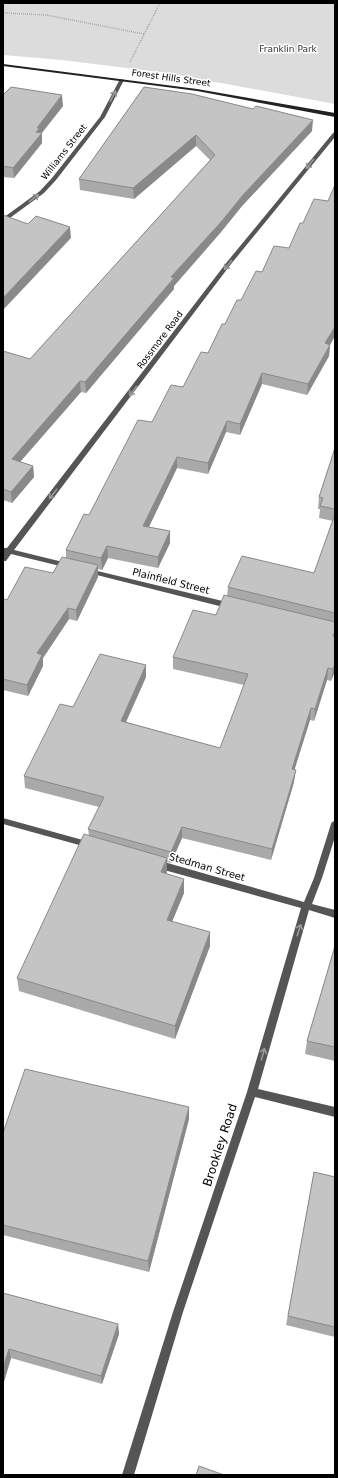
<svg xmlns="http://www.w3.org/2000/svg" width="338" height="1478" viewBox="0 0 338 1478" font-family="'DejaVu Sans',sans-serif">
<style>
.green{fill:#dcdcdc}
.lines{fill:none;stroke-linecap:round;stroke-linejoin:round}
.path{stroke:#777;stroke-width:1.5;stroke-dasharray:0.5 1.5;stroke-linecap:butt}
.street{fill:#555;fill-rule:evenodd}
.secondary{fill:#222;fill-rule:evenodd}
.wall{fill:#a9a9a9}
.shaded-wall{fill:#898989}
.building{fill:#c4c4c4;stroke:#898989}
.oneway{stroke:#999}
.labels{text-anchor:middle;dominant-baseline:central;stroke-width:3;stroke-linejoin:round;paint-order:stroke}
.far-park-label{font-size:9px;fill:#333;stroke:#fff}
.far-street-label{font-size:9px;fill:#000;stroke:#fff}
.street-label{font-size:10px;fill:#000;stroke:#fff}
.near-street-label{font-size:12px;fill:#000;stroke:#fff}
</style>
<rect width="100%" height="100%" fill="#fff"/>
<path class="green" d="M3 3H335V104L167 73 62 60 3 55Z"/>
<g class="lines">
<g class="path">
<path d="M3 13 46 15 144 34"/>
<path d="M130 62 160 3"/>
</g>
<g class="street">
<path d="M120 79 124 80 105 117 56 180 44 193 3 223V218L40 191 52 178 100 117Z"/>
<path d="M335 132V137L231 264 14 550 71 564 72 566 71 568H68L11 554 6 561H3V554L4 552H3V548H7L227 262 333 133Z"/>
<path d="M86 569H89L231 603 235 606 231 609 89 573H86L85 571Z"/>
<path d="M3 818 90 842 93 843 94 845 93 847 90 848 3 824Z"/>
<path d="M335 821V837L322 878 312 904 335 910V918L309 910 258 1089 335 1107V1117L255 1097 183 1312 134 1475H122L173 1312 247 1092 301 908 157 868 154 866 153 864 154 862 157 860 304 902 314 878 331 824 332 822Z"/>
</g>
<path class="secondary" d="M3 64 197 89 335 113V117L197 91 3 66Z"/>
</g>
<g class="wall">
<path d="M144 87 312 131 242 206 221 232 174 286V289L86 393 81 392 20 462 33 466 34 477 12 503 3 500V351L30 359 210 160 196 146 134 199 80 190 79 179Z"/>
<path d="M3 95 63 106 42 133V143L14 178 3 177Z"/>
<path d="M335 185V336L330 345 329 356 307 395 262 384 240 435 226 432 208 474 177 468 149 527 170 543 158 568 108 558 102 570 98 569V577L77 621 69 619 43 658V666L28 696 3 690V600H7L53 573 66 558V550L152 422 183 387 208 353 225 324 262 272 289 248 303 223 328 201Z"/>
<path d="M335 448V671L331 681 327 680 314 721 310 720 294 770V782L271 860 182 838 171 863 167 862V872L166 874 184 893 172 921 210 946 175 1039 19 991 17 978 89 836 88 829 99 807 25 788 24 776 73 707 146 665V677L126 722 220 748 244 685 173 669V657L216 615 227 596 228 587 314 573 333 521 319 518 320 509H318L319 497Z"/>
<path d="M335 946V1061L305 1054 307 1041Z"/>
<path d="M189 1107V1119L149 1272 3 1235V1133Z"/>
<path d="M314 1172 335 1177V1337L286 1325Z"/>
<path d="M3 1293 118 1324 119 1334 102 1384 11 1358 3 1385Z"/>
</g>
<g class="shaded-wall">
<path d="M62 95 63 106 40 135 42 133V143L14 178 13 168 37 128Z"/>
<path d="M313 120 312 131 242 206 221 232 174 286V289L86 393 85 382 171 277 243 195Z"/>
<path d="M196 135V146L134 199 133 188Z"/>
<path d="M70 227 71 238 3 310V298Z"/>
<path d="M335 327V336L324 355 325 343Z"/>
<path d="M330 345 329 356 307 395 308 384Z"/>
<path d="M262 373V384L240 435V424Z"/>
<path d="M80 381 81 392 13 470 12 459Z"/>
<path d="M227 421 226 432 208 474V463Z"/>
<path d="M177 457V468L144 537 143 526Z"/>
<path d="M33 466 34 477 12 503 11 492Z"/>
<path d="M170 531V543L158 568V557Z"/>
<path d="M107 546 108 558 102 570 101 558Z"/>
<path d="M98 565V577L77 621 76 610Z"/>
<path d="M68 608 69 619 43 658V666L28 696 27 685 37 653Z"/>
<path d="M335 664V671L331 681 333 669Z"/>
<path d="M146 665V677L121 733V721Z"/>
<path d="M328 668 327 680 314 721 315 709Z"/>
<path d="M311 708 310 720 291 781 292 769Z"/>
<path d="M296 770 294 782 271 860 272 849Z"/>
<path d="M182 827V838L171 863V852Z"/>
<path d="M167 858V872L161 886V872Z"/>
<path d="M184 879V893L167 934V920Z"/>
<path d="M210 932V946L175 1039V1026Z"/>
<path d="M189 1107V1119L149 1272 148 1261Z"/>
<path d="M118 1324 119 1334 102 1384 101 1376Z"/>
<path d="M9 1349 11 1358 3 1385V1368Z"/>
</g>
<g class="building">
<path d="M11 87 62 95 37 128H40L36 132 42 133 13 168 3 166V95Z"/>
<path d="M144 87 192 94 253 109 256 106 313 120 243 195 222 221 171 277 174 278 85 382 80 381 12 459 33 466 11 492 3 489V351L30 359 215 155 196 135 133 188 79 179Z"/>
<path d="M335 185V327L325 343 330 345 308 384 262 373 240 424 227 421 208 463 177 457 143 526 170 531 158 557 107 546 101 558 66 550 84 514 89 515 138 420 152 422 171 385 183 387 201 352 208 353 222 324H225L237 300H241L256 271 262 272 274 246 289 248 300 223H303L314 199 328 201Z"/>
<path d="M3 215 28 224 36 216 70 227 3 298Z"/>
<path d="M335 448V509L320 506 323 498 319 497Z"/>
<path d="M335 514V613L228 587 242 556 314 573Z"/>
<path d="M62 557 98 565 76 610 68 608 37 653 42 655 27 685 3 679V600L4 599 7 600 25 567 53 573Z"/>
<path d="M224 595 335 622V631L333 636 335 637V664L333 669 328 668 315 709 311 708 292 769 296 770 272 849 182 827 171 852 88 829 104 797 24 776 60 704 73 707 100 654 146 665 121 721 220 748 248 674 173 657 193 610 216 615Z"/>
<path d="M84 834 167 858 161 872 184 879 167 920 210 932 175 1026 17 978Z"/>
<path d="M335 946V1047L307 1041Z"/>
<path d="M25 1069 189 1107 148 1261 3 1225V1133Z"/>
<path d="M314 1172 335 1177V1327L288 1316Z"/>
<path d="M3 1293 118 1324 101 1376 9 1349 3 1368Z"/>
<path d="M199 1466 224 1475H196Z"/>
</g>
<defs><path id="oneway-shaft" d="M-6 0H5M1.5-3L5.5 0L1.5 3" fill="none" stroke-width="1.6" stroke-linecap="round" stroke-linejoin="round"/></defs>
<g class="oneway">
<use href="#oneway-shaft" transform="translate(113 96) rotate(-63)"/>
<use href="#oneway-shaft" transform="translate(310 164) rotate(129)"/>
<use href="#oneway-shaft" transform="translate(34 198) rotate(-37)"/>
<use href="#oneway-shaft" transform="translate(228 265) rotate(128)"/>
<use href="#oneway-shaft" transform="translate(133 391) rotate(128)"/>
<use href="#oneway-shaft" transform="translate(53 494) rotate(128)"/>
<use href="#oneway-shaft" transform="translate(299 930) rotate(-72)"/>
<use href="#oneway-shaft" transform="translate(263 1054) rotate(-74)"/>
</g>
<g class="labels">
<g class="far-park-label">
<text x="288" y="49">Franklin Park</text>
</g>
<g class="far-street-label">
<text transform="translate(171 78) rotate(8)">Forest Hills Street</text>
<text transform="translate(64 152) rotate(-52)">Williams Street</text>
<text transform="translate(160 340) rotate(-53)">Rossmore Road</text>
</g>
<g class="street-label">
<text transform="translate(171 581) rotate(14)">Plainfield Street</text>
<text transform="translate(207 867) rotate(16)">Stedman Street</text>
</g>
<g class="near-street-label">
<text transform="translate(220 1145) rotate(-72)">Brookley Road</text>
</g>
</g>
<rect width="338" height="1478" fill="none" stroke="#000000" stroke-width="8"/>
</svg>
